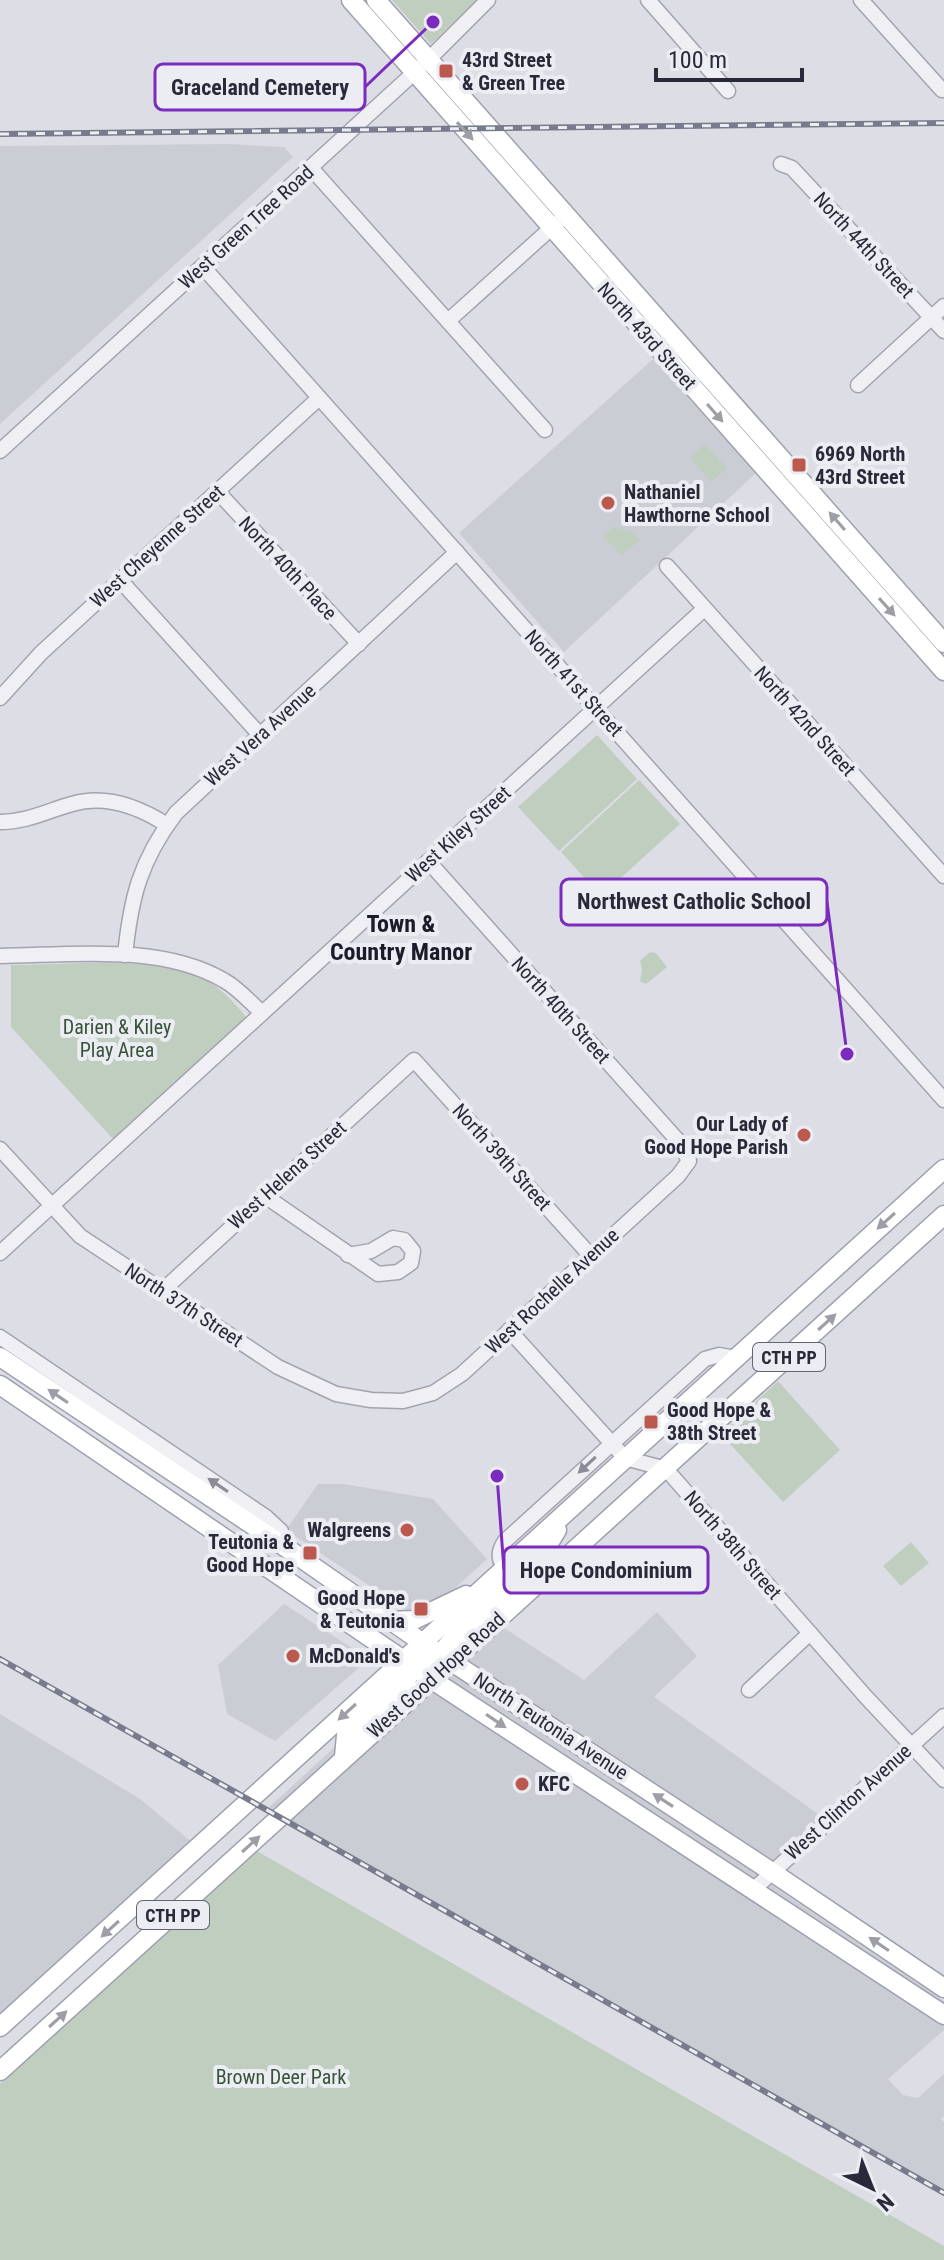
<svg xmlns="http://www.w3.org/2000/svg" width="944" height="2260" viewBox="0 0 944 2260" font-family="'Roboto Condensed',sans-serif">
<style>
.built{fill:#cbcdd5}
.green{fill:#bfcebf}
.lines{fill:none;stroke-linecap:round;stroke-linejoin:round}
.minor-casing{stroke:#a3a4ae;stroke-width:17}
.major-casing{stroke:#9ea0af;stroke-width:21}
.minor{stroke:#efeff4;stroke-width:14}
.major{stroke:#fff;stroke-width:18}
.rail-casing{stroke:#787b8c;stroke-width:6}
.rail{stroke:#ecedf3;stroke-width:3;stroke-dasharray:9;stroke-linecap:butt}
.oneway{fill:#9e9fa6}
.oneway2{fill:#8c8c96}
.poi-dot{fill:#bc594f;stroke:#ecedf3;stroke-width:3}
.labels{text-anchor:middle;dominant-baseline:central;stroke-width:8;stroke-linejoin:round;paint-order:stroke}
.shield{fill:#ecedf3;stroke:#636471;stroke-width:2}
.shield-label{font-size:18px;font-weight:bold;fill:#282a39}
.poi-label{font-size:20px;font-weight:bold;fill:#282a39;stroke:#ecedf3;text-anchor:start}
.street-label{font-size:20px;fill:#282a39;stroke:#ecedf3}
.park-label{font-size:20px;fill:#375339;stroke:#ecedf3}
.quarter-label{font-size:24px;font-weight:bold;fill:#1b1c2a;stroke:#ecedf3}
.leader{fill:none;stroke:#7b2cbf;stroke-width:3}
.callout-dot{fill:#7b2cbf;stroke:#ecedf3;stroke-width:3}
.callout{fill:#ecedf3;stroke:#7b2cbf;stroke-width:3}
.callout-label{font-size:22px;text-anchor:middle;font-weight:bold;fill:#282a39}
</style>
<rect width="100%" height="100%" fill="#dddee5"/>
<g class="built">
<path d="M228 144 284 147 293 157 0 424V146Z"/>
<path d="M653 359 756 473 564 652 459 533Z"/>
<path d="M318 1484H344L433 1499 487 1559 454 1589 409 1612 286 1530Z"/>
<path d="M284 1604 369 1659 275 1741 227 1714 218 1665Z"/>
<path d="M657 1612 697 1656 654 1697 828 1821 764 1880 944 2001V2030L888 2079 903 2095 918 2098 944 2074V2116L941 2119 944 2122V2193L266 1810 481 1613 584 1680Z"/>
<path d="M0 1714 140 1799 199 1848 0 2027Z"/>
</g>
<g class="green">
<path d="M392 0H478L431 44Z"/>
<path d="M705 444 727 468 711 482 690 457Z"/>
<path d="M613 527 631 531 640 540 621 555 603 536Z"/>
<path d="M597 735 637 779 559 851 518 807Z"/>
<path d="M639 780 680 824 601 896 561 852Z"/>
<path d="M650 952 656 953 667 967 646 984 640 981 642 969 640 961Z"/>
<path d="M11 965C60 965 153 956 196 974 217 984 232 1000 247 1018L113 1139 11 1027Z"/>
<path d="M778 1381 840 1450 783 1502 721 1434Z"/>
<path d="M911 1542 929 1563 901 1586 883 1566Z"/>
<path d="M257 1851 944 2246V2260H0V2084Z"/>
</g>
<g class="lines">
<g class="minor-casing">
<g id="minor">
<path d="M648 0 728 91"/>
<path d="M861 0 942 90"/>
<path d="M781 164 792 168 944 331"/>
<path d="M311 168 545 430"/>
<path d="M203 267 944 1100"/>
<path d="M448 321 558 222"/>
<path d="M858 385 944 306"/>
<path d="M0 451 427 61 488 0"/>
<path d="M217 491 359 644"/>
<path d="M667 566 944 876"/>
<path d="M120 580 260 735"/>
<path d="M0 698 41 653 319 398"/>
<path d="M0 822C27 822 47 811 72 804 106 794 139 807 167 825"/>
<path d="M125 955C131 897 140 861 176 813L457 552"/>
<path d="M0 956C71 955 162 943 225 981 239 989 251 1003 262 1013"/>
<path d="M0 1149 80 1236 278 1367 336 1394 371 1400 403 1401 433 1393 462 1374 678 1176 689 1161 680 1143 428 861"/>
<path d="M265 1196 378 1274 398 1272 411 1263 413 1251 404 1240 393 1238 371 1251 348 1255"/>
<path d="M0 1253 704 609"/>
<path d="M162 1291 414 1060 590 1255"/>
<path d="M509 1330 625 1458 666 1469 866 1697 944 1780"/>
<path d="M0 1337 266 1517 281 1531 275 1540"/>
<path d="M510 1573C498 1563 496 1554 505 1541L705 1359 719 1355 736 1358"/>
<path d="M749 1690 810 1633"/>
<path d="M754 1889 944 1716"/>
</g>
</g>
<g class="major-casing">
<g id="major">
<path d="M351 0 944 671"/>
<path d="M376 0 944 643"/>
<path d="M0 1357 275 1540 423 1643 772 1872 944 1988"/>
<path d="M0 1385 431 1679 944 2015"/>
<path d="M390 1621 414 1620 466 1595"/>
<path d="M434 1663C468 1612 527 1584 557 1530"/>
<path d="M344 1757 346 1735 405 1682 419 1658"/>
<path d="M0 2027 944 1169"/>
<path d="M0 2071 944 1215"/>
</g>
</g>
<use href="#minor" class="minor"/>
<use href="#major" class="major"/>
<g class="rail-casing">
<g id="rail">
<path d="M0 134 944 123"/>
<path d="M0 1659 944 2193"/>
</g>
</g>
<use href="#rail" class="rail"/>
</g>
<defs><path id="oneway-solid" d="M-6-.8H1V-3.2L6.5 0L1 3.2V.8H-6Z" transform="scale(2)"/></defs>
<g class="oneway">
<use href="#oneway-solid" transform="translate(465 131) rotate(48)"/>
<use href="#oneway-solid" transform="translate(715 413) rotate(49)"/>
<use href="#oneway-solid" transform="translate(837 521) rotate(-131)"/>
<use href="#oneway-solid" transform="translate(887 607) rotate(48)"/>
<use href="#oneway-solid" transform="translate(886 1221) rotate(138)"/>
<use href="#oneway-solid" transform="translate(827 1322) rotate(-42)"/>
<use href="#oneway-solid" transform="translate(58 1396) rotate(-146)"/>
<use href="#oneway-solid" transform="translate(347 1712) rotate(138)"/>
<use href="#oneway-solid" transform="translate(496 1721) rotate(34)"/>
<use href="#oneway-solid" transform="translate(663 1800) rotate(-147)"/>
<use href="#oneway-solid" transform="translate(251 1844) rotate(-42)"/>
<use href="#oneway-solid" transform="translate(110 1929) rotate(138)"/>
<use href="#oneway-solid" transform="translate(879 1944) rotate(-146)"/>
<use href="#oneway-solid" transform="translate(58 2019) rotate(-42)"/>
</g>
<g class="oneway2">
<use href="#oneway-solid" transform="translate(587 1465) rotate(137)"/>
<use href="#oneway-solid" transform="translate(218 1485) rotate(-146)"/>
</g>
<g class="poi-dot">
<rect x="438" y="63" width="16" height="16" rx="4"/>
<rect x="791" y="457" width="16" height="16" rx="4"/>
<circle cx="608" cy="503" r="8"/>
<circle cx="804" cy="1135" r="8"/>
<rect x="643" y="1414" width="16" height="16" rx="4"/>
<circle cx="407" cy="1530" r="8"/>
<rect x="302" y="1545" width="16" height="16" rx="4"/>
<rect x="413" y="1601" width="16" height="16" rx="4"/>
<circle cx="293" cy="1656" r="8"/>
<circle cx="522" cy="1784" r="8"/>
</g>
<g class="labels">
<g class="shield">
<rect x="753" y="1343" width="72" height="28" rx="6"/>
<rect x="137" y="1901" width="72" height="28" rx="6"/>
</g>
<g class="shield-label">
<text x="789" y="1357">CTH PP</text>
<text x="173" y="1915">CTH PP</text>
</g>
<g class="poi-label">
<text x="462" y="60">43rd Street<tspan x="462" dy="23">&amp; Green Tree</tspan></text>
<text x="815" y="454">6969 North<tspan x="815" dy="23">43rd Street</tspan></text>
<text x="624" y="492">Nathaniel<tspan x="624" dy="23">Hawthorne School</tspan></text>
<text x="788" y="1124" text-anchor="end">Our Lady of<tspan x="788" dy="23">Good Hope Parish</tspan></text>
<text x="667" y="1410">Good Hope &amp;<tspan x="667" dy="23">38th Street</tspan></text>
<text x="391" y="1530" text-anchor="end">Walgreens</text>
<text x="294" y="1542" text-anchor="end">Teutonia &amp;<tspan x="294" dy="23">Good Hope</tspan></text>
<text x="405" y="1598" text-anchor="end">Good Hope<tspan x="405" dy="23">&amp; Teutonia</tspan></text>
<text x="309" y="1656">McDonald's</text>
<text x="538" y="1784">KFC</text>
</g>
<g class="street-label">
<text transform="translate(246 227) rotate(-42)">West Green Tree Road</text>
<text transform="translate(864 245) rotate(47)">North 44th Street</text>
<text transform="translate(647 336) rotate(48)">North 43rd Street</text>
<text transform="translate(157 546) rotate(-42)">West Cheyenne Street</text>
<text transform="translate(288 568) rotate(47)">North 40th Place</text>
<text transform="translate(574 683) rotate(48)">North 41st Street</text>
<text transform="translate(805 721) rotate(48)">North 42nd Street</text>
<text transform="translate(260 735) rotate(-42)">West Vera Avenue</text>
<text transform="translate(458 834) rotate(-42)">West Kiley Street</text>
<text transform="translate(561 1010) rotate(48)">North 40th Street</text>
<text transform="translate(502 1157) rotate(48)">North 39th Street</text>
<text transform="translate(287 1175) rotate(-42)">West Helena Street</text>
<text transform="translate(552 1291) rotate(-43)">West Rochelle Avenue</text>
<text transform="translate(184 1305) rotate(33)">North 37th Street</text>
<text transform="translate(733 1545) rotate(49)">North 38th Street</text>
<text transform="translate(436 1675) rotate(-42)">West Good Hope Road</text>
<text transform="translate(551 1726) rotate(33)">North Teutonia Avenue</text>
<text transform="translate(848 1802) rotate(-42)">West Clinton Avenue</text>
</g>
<g class="park-label">
<text x="117" y="1027">Darien &amp; Kiley<tspan x="117" dy="23">Play Area</tspan></text>
<text x="281" y="2077">Brown Deer Park</text>
</g>
<g class="quarter-label">
<text x="401" y="924">Town &amp;<tspan x="401" dy="28">Country Manor</tspan></text>
</g>
</g>
<path class="leader" d="M433 22L365 87M847 1054L827 902M497 1476L504 1570"/>
<g class="callout-dot">
<circle cx="433" cy="22" r="8"/>
<circle cx="847" cy="1054" r="8"/>
<circle cx="497" cy="1476" r="8"/>
</g>
<g class="callout">
<rect x="155" y="64" width="210" height="46" rx="8"/>
<rect x="561" y="879" width="266" height="46" rx="8"/>
<rect x="504" y="1547" width="204" height="46" rx="8"/>
</g>
<g class="callout-label">
<text x="260" y="95">Graceland Cemetery</text>
<text x="694" y="909">Northwest Catholic School</text>
<text x="606" y="1578">Hope Condominium</text>
</g>
<g transform="translate(872 2188) rotate(137)" stroke="#ecedf3" stroke-width="6" paint-order="stroke">
<path d="M0-6L14 30L0 20L-14 30Z" fill="#282a39"/>
<text y="-12" font-size="22" font-weight="bold" text-anchor="middle" fill="#282a39">N</text>
</g>
<path d="M656 68v12h146v-12" fill="none" stroke="#282a39" stroke-width="4"/>
<text x="668" y="68" font-size="24" fill="#282a39" stroke="#ecedf3" stroke-width="6" paint-order="stroke">100 m</text>
</svg>
